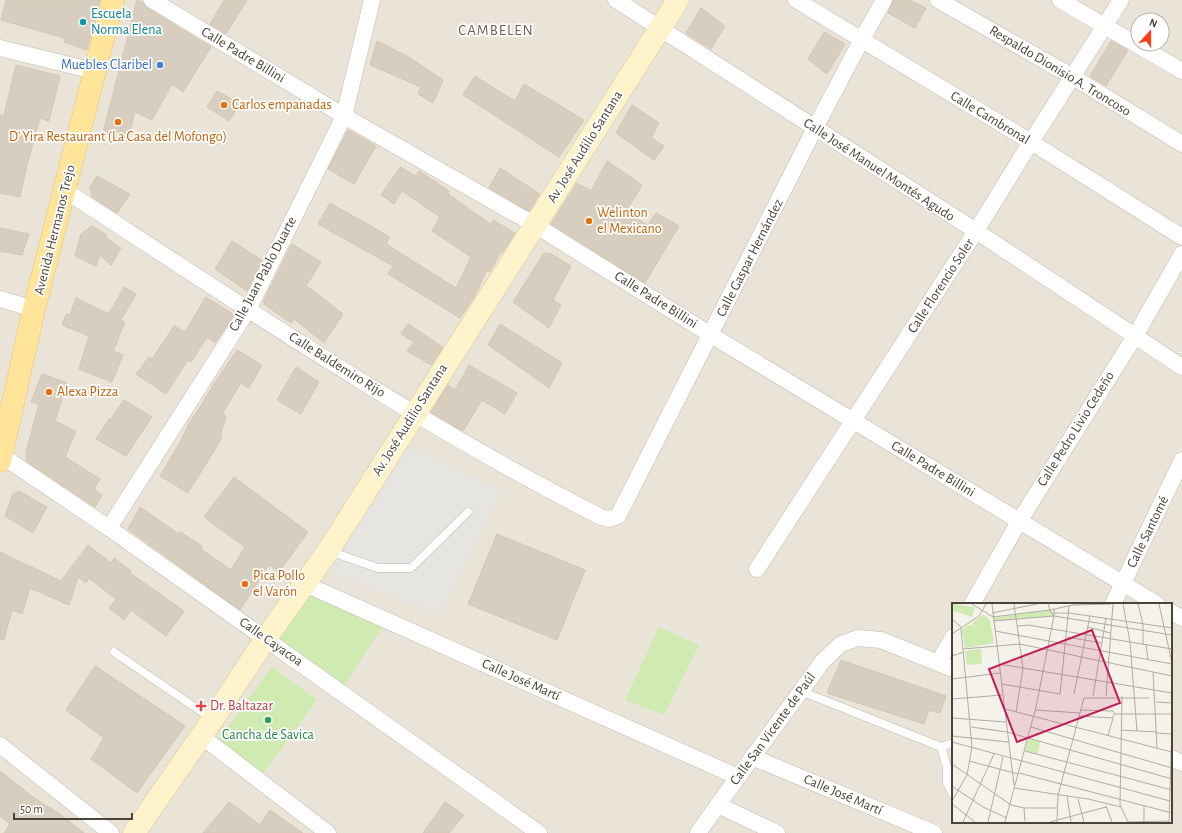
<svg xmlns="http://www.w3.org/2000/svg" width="1182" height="833" viewBox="0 0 1182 833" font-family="'Alegreya Sans',sans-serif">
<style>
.residential{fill:#eae4d8;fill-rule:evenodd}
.green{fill:#d0ebb2}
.parking{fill:#e7e5e2}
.building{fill:#d8cebf;stroke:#d3c6b2}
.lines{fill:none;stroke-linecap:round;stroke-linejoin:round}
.lane-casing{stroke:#c2baac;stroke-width:9}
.street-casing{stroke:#c2baac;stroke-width:17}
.secondary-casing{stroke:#d7c799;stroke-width:23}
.primary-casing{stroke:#e8c365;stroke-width:23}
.lane{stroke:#fff;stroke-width:8}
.street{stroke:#fff;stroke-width:16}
.secondary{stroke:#fff3cb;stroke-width:22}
.primary{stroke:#ffe49a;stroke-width:22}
.culture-dot{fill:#0f9aa8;stroke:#fff;stroke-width:1.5}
.shop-dot{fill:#3f7fe0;stroke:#fff;stroke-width:1.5}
.food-dot{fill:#e8710a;stroke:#fff;stroke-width:1.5}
.health-dot{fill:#e0444e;stroke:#fff;stroke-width:1.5}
.leisure-dot{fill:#2e9e5b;stroke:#fff;stroke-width:1.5}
.labels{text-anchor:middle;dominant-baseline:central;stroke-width:3.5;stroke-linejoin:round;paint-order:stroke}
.culture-label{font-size:14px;fill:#0d838f;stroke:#fff;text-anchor:start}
.street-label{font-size:14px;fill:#4a4338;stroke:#fff}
.shop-label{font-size:14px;fill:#366cbe;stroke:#fff;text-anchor:end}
.food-label{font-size:14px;fill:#c56008;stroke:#fff;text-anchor:start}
.health-label{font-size:14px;fill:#be3a42;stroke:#fff;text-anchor:start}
.leisure-label{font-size:14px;fill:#27864d;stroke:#fff}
.neighbourhood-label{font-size:15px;letter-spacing:1px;fill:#6d614e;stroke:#fff}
.inset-road{fill:none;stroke:#b1aca3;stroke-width:1}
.view{fill:#c2185b;fill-opacity:0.15;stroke:#c2185b;stroke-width:2}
.inset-edge{fill:none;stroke:#4a4338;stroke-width:2}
</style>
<rect width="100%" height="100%" fill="#f5f2ea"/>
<path class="residential" d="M0 0H1182V833H0ZM1138 20H1162V44H1138ZM953 604H1171V822H953Z"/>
<g class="green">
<path d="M305 584 387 620 340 692 266 638Z"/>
<path d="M659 627 699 645 664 715 625 700Z"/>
<path d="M272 667 317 700 263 774 219 739Z"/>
</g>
<path class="parking" d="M396 442 500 491 439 614 316 566Z"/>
<g class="building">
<path d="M6 0H100L87 50 64 42V38L1 20Z"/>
<path d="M137 0 143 3 147 8 211 47 183 92 172 84 152 120 135 112 128 139 103 133Z"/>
<path d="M224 0H247L226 34 210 24Z"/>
<path d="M893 0H910L926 8 915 28 888 13Z"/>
<path d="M701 8 725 26 711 49 686 33Z"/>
<path d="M824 32 845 44 827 74 808 59Z"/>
<path d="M377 41 407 56 443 80 433 103 418 94 421 87 370 65Z"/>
<path d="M1111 41 1128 50 1106 86 1090 76Z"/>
<path d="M16 65 60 76 49 121 40 118 27 165 20 197 0 193V115H4Z"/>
<path d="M475 76 515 101 524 84 584 120 559 157 463 95Z"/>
<path d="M217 91 240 104 229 121 207 107Z"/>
<path d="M632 105 659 123 651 138 664 146 654 160 616 133Z"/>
<path d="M348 130 376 146 354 184 328 169Z"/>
<path d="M607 161 642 185 626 212 648 225 656 213 679 226 645 283 551 224 577 183 591 191Z"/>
<path d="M400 167 416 176 419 171 449 191 448 194 491 224 493 220 515 233 503 252 501 251 490 272 487 270 474 297 460 318 388 274 393 266 318 224 330 203 390 237 386 244 456 288 471 257 432 231 440 217 402 191 394 204 381 195Z"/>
<path d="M500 168 540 194 529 211 489 188Z"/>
<path d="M97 176 130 194 117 213 92 197 90 187Z"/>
<path d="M92 226 107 235 106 238 121 248 111 265 100 255 96 266 75 256 81 234Z"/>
<path d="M0 228 29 234 22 255 0 251Z"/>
<path d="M232 241 262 260 247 291 215 269Z"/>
<path d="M292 244 321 262 306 286 315 292 343 314 324 343 294 319 291 323 264 304 265 303 263 302Z"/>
<path d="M544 253 551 254 571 266 553 300 561 305 549 328 513 302Z"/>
<path d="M124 287 136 294 121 320 125 322 113 351 123 355 112 382 79 369 89 336 62 325 66 314 70 315 76 298 109 314Z"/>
<path d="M206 297 233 314V316L215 343 207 337 191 362 188 360 166 394 136 374 149 357 152 359 174 326 185 332Z"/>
<path d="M408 324 443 347 431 365 407 351 414 342 401 334Z"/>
<path d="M500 324 562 363 549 388 488 345Z"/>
<path d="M237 350 262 365 249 388 241 383 222 414 226 416 220 437 222 438 188 493 160 476 179 444 190 422 202 404 212 387Z"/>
<path d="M469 365 517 393 505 414 482 400 463 431 431 412 448 385 455 390Z"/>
<path d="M296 367 319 382 301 414 277 400Z"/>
<path d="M42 374 67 383 55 421 76 431 65 457 100 479 94 489 102 495 95 507 26 461V452L39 404 31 402Z"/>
<path d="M124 400 152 417 126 456 96 439 109 419 110 420Z"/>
<path d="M234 477 308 532 279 572 269 565 240 610 128 529 140 507 179 534 180 532 202 546 201 549 231 570 245 547 204 517Z"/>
<path d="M19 491 47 507 33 533 5 516 13 494Z"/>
<path d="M497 534 585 570 557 640 468 604Z"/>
<path d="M88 545 111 563 114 558 131 571 130 573 184 611 166 636 131 610 124 620 109 608 116 599 89 578 86 583 78 577 69 605 30 588 22 614 12 610 4 640 0 639V552L61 581Z"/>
<path d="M841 660 946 696 940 713 929 710 924 724 827 693Z"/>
<path d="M95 666 185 726 137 793 91 759 104 738 66 710Z"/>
<path d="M0 771 33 797 61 815 84 833H4L10 824 0 816Z"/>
<path d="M229 802 260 825 270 810 303 833H203Z"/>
<path d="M445 802 464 815 449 833H423Z"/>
</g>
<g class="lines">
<g class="lane-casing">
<g id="lane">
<path d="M329 551 378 568H411L468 512"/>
<path d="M114 652 212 719"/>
<path d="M801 691 941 747 953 743"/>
<path d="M941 747 947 767V783L953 795"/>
</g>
</g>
<g class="street-casing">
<g id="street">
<path d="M152 0 344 116 535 225 711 335 1157 604"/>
<path d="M616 0 976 231 1182 367"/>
<path d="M796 0 1031 142 1182 237"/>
<path d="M938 0 1073 77 1182 144"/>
<path d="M1060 0 1182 71"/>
<path d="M0 48 94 71"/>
<path d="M64 194 75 197C247 309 418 424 601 517L609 519 618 516 815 128 862 39 884 0"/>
<path d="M0 299 34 309"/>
<path d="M2 456 109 528 539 833"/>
<path d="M109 528 248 310 344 116 372 0"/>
<path d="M757 569 976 231 1031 142 1121 0"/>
<path d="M305 584 738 777"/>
<path d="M972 604 1020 520 1135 336 1182 254"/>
<path d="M1113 604 1182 460"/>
<path d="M1171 612 1182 618"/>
<path d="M938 663 953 637"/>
<path d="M201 736 328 833"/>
<path d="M0 745 111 833"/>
<path d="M752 757 934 833"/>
<path d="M1171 758 1182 763"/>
<path d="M718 805 777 833"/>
<path d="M698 833 738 777 823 661 841 644 858 638 881 640 953 669"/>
</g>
</g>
<g class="secondary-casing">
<path id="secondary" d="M134 833 213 719 266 638 328 551 678 0"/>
</g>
<g class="primary-casing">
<path id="primary" d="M0 461 34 309 113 0"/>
</g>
<use href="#lane" class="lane"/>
<use href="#street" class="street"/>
<use href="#secondary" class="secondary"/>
<use href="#primary" class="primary"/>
</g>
<circle class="culture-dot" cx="83" cy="22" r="4"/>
<circle class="shop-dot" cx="160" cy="65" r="4"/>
<g class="food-dot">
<circle cx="224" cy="105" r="4"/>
<circle cx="118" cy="122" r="4"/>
<circle cx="589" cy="221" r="4"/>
<circle cx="49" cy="392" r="4"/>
<circle cx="245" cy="584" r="4"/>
</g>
<path class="health-dot" d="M199 700h4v4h4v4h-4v4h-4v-4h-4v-4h4z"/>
<circle class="leisure-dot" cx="268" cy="720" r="4"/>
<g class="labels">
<g class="culture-label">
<text x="91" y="14">Escuela<tspan x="91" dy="16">Norma Elena</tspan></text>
</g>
<g class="street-label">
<text transform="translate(243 55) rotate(31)">Calle Padre Billini</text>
<text transform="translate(1060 71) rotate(31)">Respaldo Dionisio A. Troncoso</text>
<text transform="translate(990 118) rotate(31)">Calle Cambronal</text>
<text transform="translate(585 147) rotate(-58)">Av. José Audilio Santana</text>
<text transform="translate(879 170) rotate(33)">Calle José Manuel Montés Agudo</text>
<text transform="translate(55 230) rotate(-76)">Avenida Hermanos Trejo</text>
<text transform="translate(750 258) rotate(-63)">Calle Gaspar Hernández</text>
<text transform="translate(263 274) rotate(-62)">Calle Juan Pablo Duarte</text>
<text transform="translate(941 286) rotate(-57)">Calle Florencio Soler</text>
<text transform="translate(656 300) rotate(32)">Calle Padre Billini</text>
<text transform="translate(337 365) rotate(32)">Calle Baldemiro Rijo</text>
<text transform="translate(410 420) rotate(-58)">Av. José Audilio Santana</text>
<text transform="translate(1076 429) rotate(-58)">Calle Pedro Livio Cedeño</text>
<text transform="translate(933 469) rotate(31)">Calle Padre Billini</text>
<text transform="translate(1148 532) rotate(-64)">Calle Santomé</text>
<text transform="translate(271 642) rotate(35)">Calle Cayacoa</text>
<text transform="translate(521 680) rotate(24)">Calle José Martí</text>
<text transform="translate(773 729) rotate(-54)">Calle San Vicente de Paúl</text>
<text transform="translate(843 795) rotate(23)">Calle José Martí</text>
</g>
<g class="shop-label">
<text x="152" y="65">Muebles Claribel</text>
</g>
<g class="food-label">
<text x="232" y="105">Carlos empanadas</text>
<text x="118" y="137" text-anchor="middle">D' Yira Restaurant (La Casa del Mofongo)</text>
<text x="597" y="213">Welinton<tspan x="597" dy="16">el Mexicano</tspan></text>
<text x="57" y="392">Alexa Pizza</text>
<text x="253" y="576">Pica Pollo<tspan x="253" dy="16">el Varón</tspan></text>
</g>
<g class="health-label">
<text x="210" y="706">Dr. Baltazar</text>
</g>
<g class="leisure-label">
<text x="268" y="735">Cancha de Savica</text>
</g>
<g class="neighbourhood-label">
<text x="496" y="30">CAMBELEN</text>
</g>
</g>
<g transform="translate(952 603)">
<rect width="220" height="220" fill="#f5f2ea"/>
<path d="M0 1 23 4 20 14 0 7ZM98 7 102 13 41 18V15ZM31 11 38 17 42 40 13 45 10 26 17 22 27 23 19 21ZM29 46 30 61 15 62 13 48ZM76 136 88 139 86 151 73 148Z" fill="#d0ebb2"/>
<path class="inset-road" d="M20 1 41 14M40 1 62 182M62 1 71 65 64 109M96 1 98 7 121 2 159 1M171 1 178 39 185 128M186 1 191 21V41M207 1 220 60M102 6V13L220 32M40 10 85 1M102 10H117L220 25M41 14 98 7 102 13 84 104 53 219M0 16 9 24M41 18 102 13M66 23 76 22 220 46M136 24 158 30M43 28 220 61M0 31 27 13 34 1M115 34 150 40M194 41 196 57M11 46 68 41 220 73M0 53 12 49M47 61 220 90M201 69 205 145M0 76 48 70M50 81 108 91 117 3M122 91 138 13M141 93 154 15M154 93 161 1M170 93 168 202 176 219M0 96 50 92M204 99 220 100M53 106 220 149M83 107 128 110M128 107 161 108 163 111H220M127 113 160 115 163 111M0 115 54 119M19 124 55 129 220 176M79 124 220 165M169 127 205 129M205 130 220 131M0 133 56 139M156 133 161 115M0 139 218 198M73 148 220 187M17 158 66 171M0 161 59 202 72 205H105M67 170 220 210M0 183 31 204 55 215M62 185 136 196 169 204M115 193 119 219M126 196 132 219M0 198 15 172 20 144 9 25M0 201 23 219M154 203 160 219M192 203V219M72 205 73 218M11 219 42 151M36 219 51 154M98 219 154 204M105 219 106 192 132 95H197M176 219 217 218M217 219 220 123"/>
<path class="view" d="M140 27 168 100 65 139 37 66Z"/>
<rect width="220" height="220" class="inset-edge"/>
</g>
<g transform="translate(1150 32) rotate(21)"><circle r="19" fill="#ffffff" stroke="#b7b4af"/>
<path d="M0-3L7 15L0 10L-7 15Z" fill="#ff3e18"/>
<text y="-6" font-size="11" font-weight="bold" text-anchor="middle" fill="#4a4338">N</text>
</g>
<path d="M14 813v6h118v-6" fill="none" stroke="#4a4338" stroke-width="2"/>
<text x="20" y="813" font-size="12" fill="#4a4338" stroke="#ffffff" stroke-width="3" paint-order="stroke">50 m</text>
</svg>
